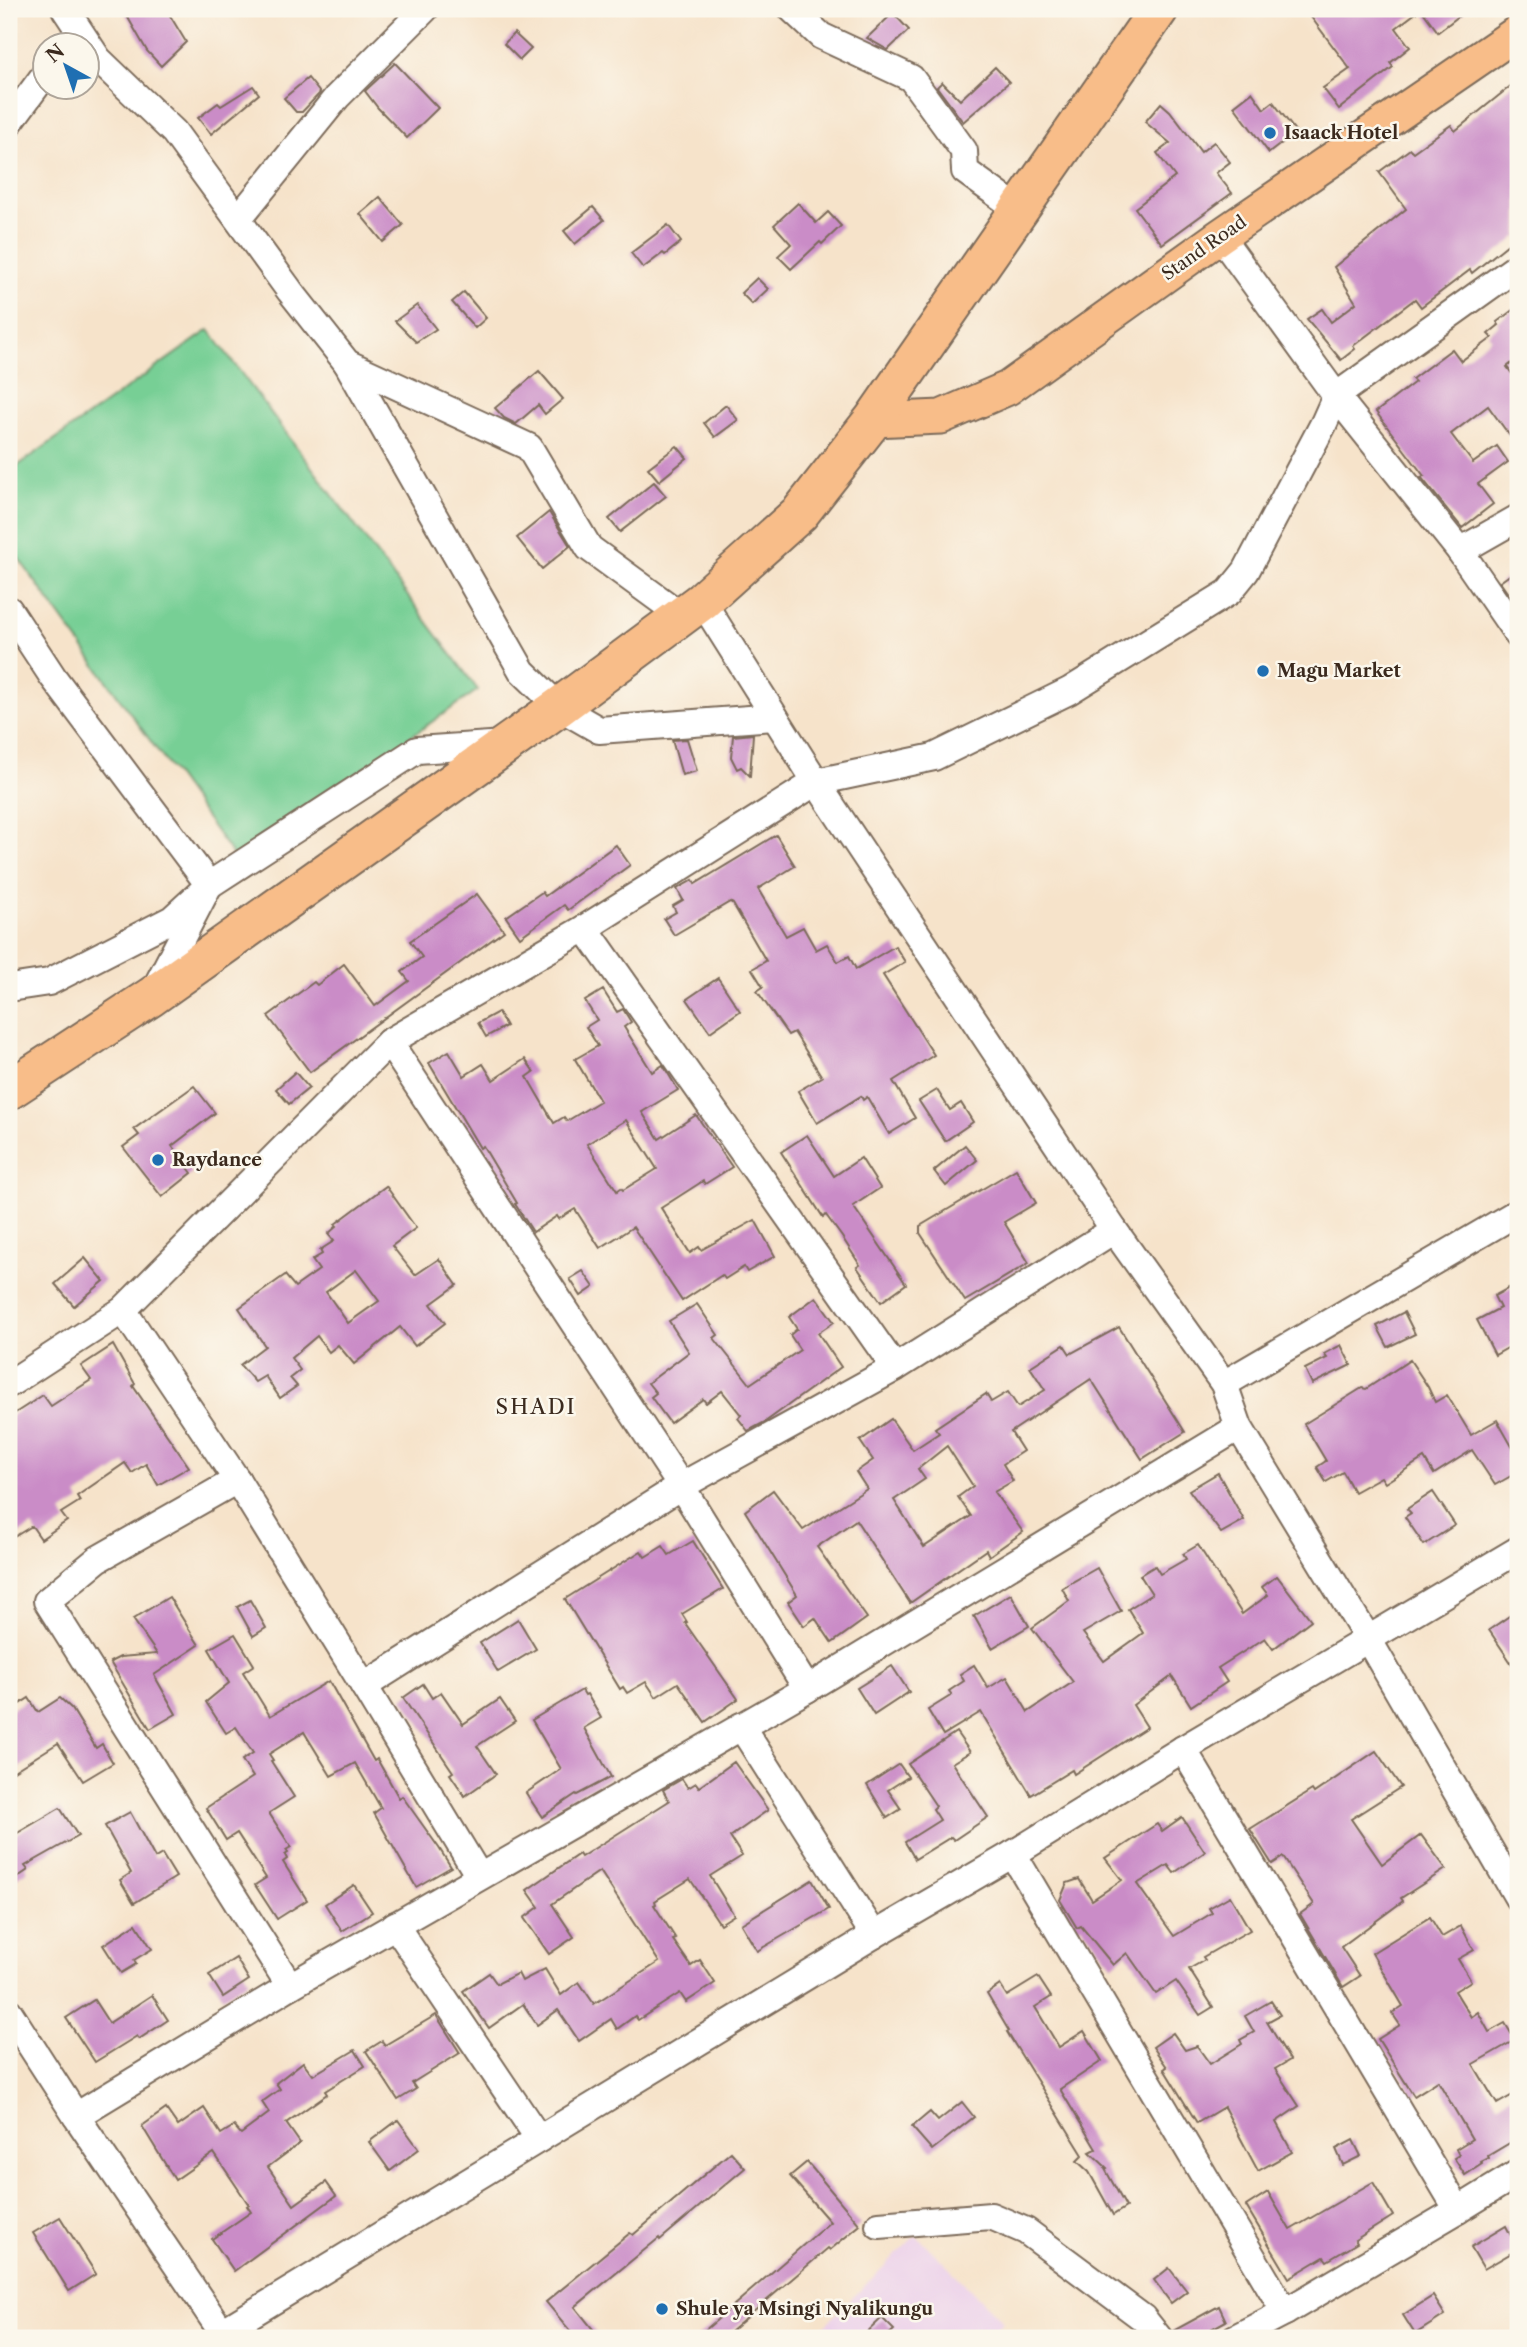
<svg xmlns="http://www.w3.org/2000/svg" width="1527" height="2347" viewBox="0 0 1527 2347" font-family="'Libre Caslon Text',serif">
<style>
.built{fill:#ecd1ea}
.green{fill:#77cf95;stroke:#597c5a;stroke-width:2}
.building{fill:#ca8cc7;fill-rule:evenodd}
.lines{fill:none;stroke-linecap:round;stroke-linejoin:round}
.minor-casing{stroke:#7c6b5a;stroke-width:30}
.major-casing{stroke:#7c6b5a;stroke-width:37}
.highway-casing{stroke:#7c6b5a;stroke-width:42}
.minor{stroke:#fff;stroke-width:26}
.major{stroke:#f8bd89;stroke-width:33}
.highway{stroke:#f8bd89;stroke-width:38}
.poi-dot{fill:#1f6fb2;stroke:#fbf7ec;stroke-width:2.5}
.labels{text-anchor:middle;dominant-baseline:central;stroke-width:5;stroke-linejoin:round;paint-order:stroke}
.poi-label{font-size:18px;font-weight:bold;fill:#3b2a1e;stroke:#fbf7ec;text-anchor:start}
.street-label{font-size:18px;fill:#3b2a1e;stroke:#fbf7ec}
.quarter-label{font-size:21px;letter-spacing:2px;fill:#3b2a1e;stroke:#fbf7ec}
</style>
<rect width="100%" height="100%" fill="#fbf7ec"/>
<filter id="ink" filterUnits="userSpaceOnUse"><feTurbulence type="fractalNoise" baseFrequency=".0143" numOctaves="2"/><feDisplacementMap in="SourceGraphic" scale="14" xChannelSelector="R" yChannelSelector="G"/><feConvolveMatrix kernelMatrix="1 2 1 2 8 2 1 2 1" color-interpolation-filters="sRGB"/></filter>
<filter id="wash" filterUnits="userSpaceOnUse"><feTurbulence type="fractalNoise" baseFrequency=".00686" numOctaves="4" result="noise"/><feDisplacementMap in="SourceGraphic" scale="28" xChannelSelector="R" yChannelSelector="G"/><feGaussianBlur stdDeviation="1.57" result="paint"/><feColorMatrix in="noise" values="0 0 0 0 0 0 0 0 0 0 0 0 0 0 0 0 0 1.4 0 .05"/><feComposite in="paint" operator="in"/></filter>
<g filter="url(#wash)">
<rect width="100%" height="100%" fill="#f6e3ca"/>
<path class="built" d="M916 2235 1003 2322 987 2338H812Z"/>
<path class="green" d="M209 330 478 690 235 858 9 545V472Z"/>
<g id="blocks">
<g class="building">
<path d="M123 9H166L186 42 161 66 147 51Z"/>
<path d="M1305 9H1468L1438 32 1421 9 1396 28 1410 47 1390 63 1393 67 1339 109 1323 88 1350 69Z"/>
<path d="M893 13 909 30 888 50 867 38Z"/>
<path d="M514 33 531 49 520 60 504 44Z"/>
<path d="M395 63 438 108 407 138 378 108 365 91Z"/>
<path d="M995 67 1009 82 963 122 937 87 942 82 960 100Z"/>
<path d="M308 78 320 93 302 112H296L284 98Z"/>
<path d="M1518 80V236L1472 273 1470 270 1421 307 1415 299 1353 346 1355 349 1341 360 1307 319 1322 309 1331 322 1356 303 1334 267 1406 209 1379 172 1410 149 1413 152 1451 125 1455 131Z"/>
<path d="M253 86 259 94 211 134 198 118 218 103 221 106Z"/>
<path d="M1252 92 1264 109 1273 102 1296 132 1269 153 1234 106Z"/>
<path d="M1161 103 1170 111 1201 152 1214 142 1230 162 1216 173 1232 193 1162 244 1135 208 1175 177 1157 153 1170 143 1145 122Z"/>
<path d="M380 197 403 225 383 242 360 214Z"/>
<path d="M798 203 816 223 828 212 841 226 822 244 820 242 791 269 778 256 791 244 774 225Z"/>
<path d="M593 207 604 220 575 244 564 231Z"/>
<path d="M668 225 681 242 665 255 663 253 643 268 631 253Z"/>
<path d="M757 278 768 289 752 304 741 293Z"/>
<path d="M464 292 486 318 475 328 452 302Z"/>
<path d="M417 305 436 329 416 342 395 321Z"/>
<path d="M1518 306V358L1507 367 1518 382V447L1488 406 1451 434 1473 463 1497 446 1508 462 1478 484 1493 504 1462 528 1421 477 1424 476 1376 412 1415 382 1412 379 1452 349 1461 361 1492 338 1488 334 1499 325 1497 322Z"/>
<path d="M539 371 563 399 545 414 538 405 516 424 504 418 495 408Z"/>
<path d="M726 405 738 420 715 437 704 423Z"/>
<path d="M677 446 687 458 659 481 648 468Z"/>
<path d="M654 482 666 496 620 532 609 519Z"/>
<path d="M549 512 570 546 542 569 517 538Z"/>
<path d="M1518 569V608L1500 582Z"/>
<path d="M753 734 750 776 741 767 737 769 731 757 733 736Z"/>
<path d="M687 739 697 771 682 775 672 740Z"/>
<path d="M776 835 795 866 758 889 786 936 803 927 816 950 827 944 838 962 849 956 856 969 895 946 905 962 883 975 934 1055 893 1081 915 1118 889 1134 867 1097 863 1100 861 1096 817 1123 798 1091 822 1077 794 1032 788 1035 757 991 763 987 752 969 766 961 733 904 730 902 674 935 664 919 676 912 673 906 683 900 677 889 693 880 695 884Z"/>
<path d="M616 845 630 865 568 910 564 905 520 937 506 917 542 892 545 896Z"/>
<path d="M477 894 504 931 310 1072 268 1016 314 982 317 985 344 964 375 1006 409 981 402 972 422 957 410 941Z"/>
<path d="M718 978 740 1011 710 1032 687 999Z"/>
<path d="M603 990 617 1012 623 1009 631 1022 624 1027 652 1072 663 1065 678 1090 642 1112 659 1139 696 1115 732 1167 705 1184 703 1181 661 1208 690 1253 699 1247 701 1250 755 1220 775 1256 747 1272 744 1267 725 1279 722 1275 682 1301 633 1227 600 1248 575 1209 559 1219 557 1216 533 1232 515 1204 517 1203 483 1146 480 1148 429 1063 449 1051 464 1076 483 1064 493 1080 525 1059 534 1072 527 1077 554 1123 564 1117 567 1121 600 1101 575 1059 598 1046 586 1027 597 1020 585 1001ZM626 1120 657 1169 623 1190 621 1188 617 1191 587 1144Z"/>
<path d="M498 1012 506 1026 486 1037 478 1023Z"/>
<path d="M295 1072 309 1088 289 1104 276 1089Z"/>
<path d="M194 1086 215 1113 172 1146 192 1173 162 1197 123 1147 139 1135 134 1129Z"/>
<path d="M937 1090 950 1110 961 1103 973 1122 945 1141 919 1101Z"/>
<path d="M807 1135 834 1176 861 1158 880 1188 853 1206 906 1284 881 1302 857 1267 860 1265 842 1237 826 1215 823 1217 781 1152Z"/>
<path d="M965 1145 977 1160 946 1186 934 1171Z"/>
<path d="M1016 1169 1036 1203 1004 1222 1029 1263 965 1301 920 1233V1226Z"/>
<path d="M386 1186 416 1228 392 1246 415 1275 439 1259 457 1285 431 1304 445 1323 415 1346 400 1327 354 1364 338 1345 329 1352 317 1336 291 1358 300 1370 290 1378 297 1386 280 1398 265 1376 255 1382 240 1365 265 1346 239 1308 285 1275 295 1287 319 1270 312 1260 322 1254 320 1250 334 1241 328 1234 337 1226 335 1224ZM356 1270 379 1301 348 1323 326 1292Z"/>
<path d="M85 1258 104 1281 74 1306 55 1284Z"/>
<path d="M583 1271 594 1287 581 1296 570 1279Z"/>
<path d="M1518 1283V1342L1495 1355 1477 1320 1500 1308 1494 1296Z"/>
<path d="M816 1297 834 1322 818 1333 841 1367 765 1422 748 1431 738 1418 741 1415 722 1391 706 1403 703 1399 670 1423 651 1397 656 1393 648 1383 689 1352 669 1321 697 1304 718 1335 714 1338 750 1384 800 1350 790 1335 797 1329 789 1317Z"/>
<path d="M1404 1312 1415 1334 1388 1347 1377 1326Z"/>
<path d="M1119 1327 1185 1432 1142 1459 1091 1379 1011 1432 1023 1451 1003 1464 1013 1481 994 1492 1023 1532 989 1556 986 1550 910 1603 856 1520 817 1547 867 1618 832 1643 815 1618 804 1626 788 1602 797 1595 745 1511 773 1490 803 1530 867 1489 856 1472 873 1460 860 1441 891 1419 913 1450 939 1433 935 1428 986 1394 991 1402 1008 1392 1018 1407 1045 1390 1030 1367 1064 1345 1070 1354ZM947 1446 973 1486 958 1497 971 1516 924 1547 894 1500 925 1479 918 1469Z"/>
<path d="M113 1345 135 1384 133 1386 189 1467 158 1485 146 1464 132 1473 125 1463 77 1496 80 1501 61 1513 67 1521 41 1539 32 1526 9 1540V1417L43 1395 51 1406 91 1380 81 1366Z"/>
<path d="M1341 1345 1351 1365 1312 1384 1305 1369 1327 1358 1324 1354Z"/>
<path d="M1410 1360 1428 1387 1435 1402 1447 1395 1471 1435 1497 1420 1518 1457V1472L1495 1485 1472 1450 1434 1474 1424 1458 1385 1483 1381 1477 1354 1492 1343 1472 1326 1482 1317 1467 1326 1461 1304 1424 1362 1388 1366 1389Z"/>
<path d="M1218 1473 1244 1520 1221 1533 1189 1490Z"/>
<path d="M1433 1492 1455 1525 1424 1545 1405 1517 1411 1513 1407 1509Z"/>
<path d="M693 1541 723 1589 682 1614 687 1622 685 1623 738 1699 705 1722 678 1683 656 1697 646 1682 627 1693 623 1687 620 1689 565 1599 641 1551 645 1557 663 1546 669 1555Z"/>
<path d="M1198 1545 1242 1614 1268 1595 1262 1587 1277 1576 1311 1620 1273 1649 1265 1638 1218 1668 1227 1682 1191 1706 1172 1676 1133 1705 1147 1727 1074 1774 1072 1770 1031 1795 981 1712 943 1735 928 1710 952 1695 949 1691 964 1681 960 1674 974 1665 988 1688 1007 1677 1028 1712 1073 1682 1032 1628 1069 1601 1062 1588 1097 1568 1121 1611 1083 1633 1104 1661 1143 1633 1128 1609 1152 1594 1140 1575 1155 1566 1160 1574 1186 1559 1183 1554Z"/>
<path d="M1011 1594 1029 1626 992 1648 974 1616Z"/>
<path d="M169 1597 199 1645 154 1675 176 1714 150 1729 110 1662 120 1657 157 1654 133 1619Z"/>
<path d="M250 1600 266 1628 253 1636 237 1607Z"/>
<path d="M1518 1610V1673L1489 1630Z"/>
<path d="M518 1619 536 1649 498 1672 480 1643Z"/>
<path d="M235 1634 254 1665 243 1672 270 1716 329 1681 374 1761 377 1759 399 1798 402 1796 439 1848 451 1867 416 1887 374 1813 381 1808 355 1763 331 1776 304 1732 269 1754 273 1760 271 1761 294 1797 269 1813 291 1847 286 1850 288 1853 285 1855 287 1859 283 1862 307 1900 277 1919 255 1885 266 1878 237 1833 226 1840 206 1808 253 1777 242 1760 253 1753 236 1727 226 1733 206 1702 229 1683 209 1649Z"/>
<path d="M892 1666 909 1692 874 1715 857 1688Z"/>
<path d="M423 1684 432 1698 441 1692 463 1724 500 1699 515 1721 477 1746 496 1774 465 1796 450 1774 453 1772 403 1698Z"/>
<path d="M582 1690 585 1695 587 1694 601 1718 584 1728 611 1777 577 1795 576 1794 542 1817 526 1793 561 1769 532 1720Z"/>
<path d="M29 1698 38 1712 60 1698 72 1709 96 1748 102 1744 113 1763 83 1781 58 1743 9 1774V1711Z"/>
<path d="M956 1732 970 1752 952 1763 988 1817 954 1840 951 1837 915 1859 905 1842 940 1820 933 1809 936 1806 908 1764Z"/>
<path d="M1376 1751 1401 1787 1351 1819 1382 1864 1421 1835 1446 1869 1401 1898 1403 1901 1341 1947 1360 1976 1343 1987 1300 1914 1314 1904 1283 1857 1272 1864 1250 1829 1312 1790 1314 1793Z"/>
<path d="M734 1762 768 1810 730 1837 742 1856 710 1876 734 1915 720 1924 690 1879 655 1901 656 1904 654 1905 676 1939 673 1940 691 1966 700 1960 715 1983 686 2002 680 1993 638 2020 635 2016 617 2029 611 2019 579 2041 558 2010 537 2025 523 2004 489 2028 463 1991 489 1973 497 1984 518 1973 522 1981 545 1969 561 1995 579 1982 594 2004 659 1962 600 1871 552 1904 574 1937 549 1954 524 1918 539 1907 527 1890 579 1854 581 1857 669 1801 663 1790 682 1779 688 1788 696 1783 699 1787Z"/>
<path d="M899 1764 908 1777 888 1790 901 1809 887 1818 867 1785Z"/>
<path d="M60 1808 78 1836 25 1866 28 1870 9 1883V1838Z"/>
<path d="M130 1812 155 1858 162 1854 176 1877 134 1903 120 1880 131 1873 105 1826Z"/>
<path d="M1182 1817 1205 1852 1174 1873 1168 1865 1137 1884 1174 1936 1212 1913 1209 1908 1230 1896 1250 1930 1203 1957 1205 1960 1189 1969 1213 2007 1200 2015 1176 1981 1156 1994 1127 1953 1113 1965 1081 1926 1077 1928 1060 1900 1067 1883 1079 1879 1092 1900 1122 1880 1105 1858 1157 1824 1162 1831Z"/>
<path d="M812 1880 829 1909 757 1951 741 1924Z"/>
<path d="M354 1885 372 1912 342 1931 325 1904Z"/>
<path d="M1430 1917 1442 1937 1461 1926 1474 1950 1458 1959 1471 1981 1455 1991 1471 2017 1478 2012 1489 2032 1505 2023 1515 2040 1473 2064 1497 2104 1518 2092V2138L1488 2156 1489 2158 1481 2162 1482 2164 1465 2175 1454 2158 1459 2155 1456 2149 1472 2139 1438 2081 1414 2096 1378 2039 1400 2025 1392 2013 1403 2006 1372 1953Z"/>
<path d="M136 1924 152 1949 134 1960 136 1964 121 1973 103 1945Z"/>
<path d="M236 1958 249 1980 223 1997 209 1975Z"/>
<path d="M1038 1977 1051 1997 1035 2007 1059 2047 1084 2031 1102 2061 1060 2089 1096 2149 1090 2152 1107 2168 1105 2169 1126 2207 1113 2215 1089 2172 1077 2161 1083 2155 1007 2032 1009 2031 987 1994 1000 1985 1007 1996Z"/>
<path d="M152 1995 168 2020 139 2039 137 2036 95 2062 66 2018 94 2000 109 2023Z"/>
<path d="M1271 2001 1280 2015 1267 2022 1290 2060 1275 2069 1299 2106 1276 2122 1292 2152 1258 2171 1224 2107 1197 2123 1164 2069 1167 2067 1153 2047 1173 2033 1185 2050 1197 2046 1210 2064 1242 2044 1240 2040 1254 2032 1245 2016Z"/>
<path d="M436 2015 460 2053 412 2083 416 2089 398 2100 366 2051 382 2041 385 2045Z"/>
<path d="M355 2050 365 2066 325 2091 327 2094 286 2123 300 2143 268 2167 294 2205 326 2182 336 2196 234 2271 212 2239 251 2212 247 2206 249 2205 214 2153 175 2180 142 2126 166 2109 178 2126 204 2108 221 2134 234 2126 241 2134 269 2113 262 2102 280 2089 276 2083 303 2062 313 2075Z"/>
<path d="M962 2102 974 2117 932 2150 912 2127 930 2112 938 2121Z"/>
<path d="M398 2120 419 2149 390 2171 369 2142Z"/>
<path d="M1353 2140 1361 2156 1343 2165 1336 2149Z"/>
<path d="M731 2152 745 2168 660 2240 659 2238 575 2307 600 2338H576L546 2302 630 2233 633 2235Z"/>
<path d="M807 2162 860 2225 830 2250 828 2248 723 2338H696L830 2222 790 2176Z"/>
<path d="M1373 2182 1393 2216 1355 2240 1357 2243 1327 2261 1324 2257 1289 2278 1246 2206 1268 2192 1290 2230Z"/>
<path d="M60 2217 96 2274 69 2291 33 2233Z"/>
<path d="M1506 2226 1518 2249 1484 2269 1471 2247Z"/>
<path d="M1169 2268 1187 2291 1171 2303 1154 2280Z"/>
<path d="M1433 2296 1445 2315 1415 2334 1403 2315Z"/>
<path d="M1219 2306 1226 2321 1195 2338H1174L1173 2331Z"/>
<path d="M882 2318 894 2330 885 2338H861Z"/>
</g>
</g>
</g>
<g filter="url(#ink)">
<use href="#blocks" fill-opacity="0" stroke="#7c6b5a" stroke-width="2"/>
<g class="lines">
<g class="minor-casing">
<g id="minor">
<path d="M65 9 98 59 174 132 290 291 347 363 529 447 589 548 682 616"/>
<path d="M792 9 821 36 911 78 964 151 965 171 1019 210"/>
<path d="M9 123 46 73"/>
<path d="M238 219 337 97 425 9"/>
<path d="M1220 236 1336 396 1460 551 1518 518"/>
<path d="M347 363 522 671 559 707 599 730 775 717"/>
<path d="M1460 551 1518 635"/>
<path d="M702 601 816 782 1114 1230 1224 1384 1239 1427 1368 1639 1518 1898"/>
<path d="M9 610 53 677 209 885 154 991"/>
<path d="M585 928 895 1368"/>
<path d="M9 988 49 982 172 919 209 885 417 750 505 744"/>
<path d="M389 1042 681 1486 807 1689"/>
<path d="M123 1310 237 1480 364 1686 681 1486 895 1368 1114 1230"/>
<path d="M9 1384 123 1310 389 1042 585 928 816 782 934 757 1069 691 1229 592 1246 571 1324 423 1336 396 1518 266"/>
<path d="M1224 1384 1518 1212"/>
<path d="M364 1686 479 1876"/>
<path d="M741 1726 874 1935"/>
<path d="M1183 1749 1458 2210 1518 2173"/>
<path d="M1013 1854 1285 2312 1458 2210"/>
<path d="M395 1925 539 2139"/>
<path d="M290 1986 807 1689 1239 1427"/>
<path d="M9 2012 76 2116 290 1986 47 1601 98 1559 237 1480"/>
<path d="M76 2116 222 2332 874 1935 1013 1854 1183 1749 1518 1550"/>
<path d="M879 2225 991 2216 1026 2231 1143 2318 1159 2338"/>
<path d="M1235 2338 1285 2312"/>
</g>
</g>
<g class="major-casing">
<path id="major" d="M873 420 941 417 1008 388 1220 236 1518 32"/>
</g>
<g class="highway-casing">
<path id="highway" d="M9 1090 151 997 559 707 702 601 800 513 873 420 1159 9"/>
</g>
<use href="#minor" class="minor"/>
<use href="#major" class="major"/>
<use href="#highway" class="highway"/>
</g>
</g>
<g class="poi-dot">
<circle cx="1270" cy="133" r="7"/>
<circle cx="1263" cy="671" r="7"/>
<circle cx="158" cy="1160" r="7"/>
<circle cx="662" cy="2309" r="7"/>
</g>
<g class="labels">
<g class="poi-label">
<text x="1284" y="133">Isaack Hotel</text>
<text x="1277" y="671">Magu Market</text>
<text x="172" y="1160">Raydance</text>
<text x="676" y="2309">Shule ya Msingi Nyalikungu</text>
</g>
<g class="street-label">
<text transform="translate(1204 248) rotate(-35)">Stand Road</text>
</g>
<g class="quarter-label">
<text x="536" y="1406">SHADI</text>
</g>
</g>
<rect width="1527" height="2347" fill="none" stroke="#fbf7ec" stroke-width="35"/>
<g transform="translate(66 66) rotate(320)"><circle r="33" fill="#fbf7ec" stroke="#aea59a" stroke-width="2"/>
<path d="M0-5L12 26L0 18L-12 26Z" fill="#1f6fb2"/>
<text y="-10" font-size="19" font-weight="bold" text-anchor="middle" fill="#3b2a1e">N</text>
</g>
</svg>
